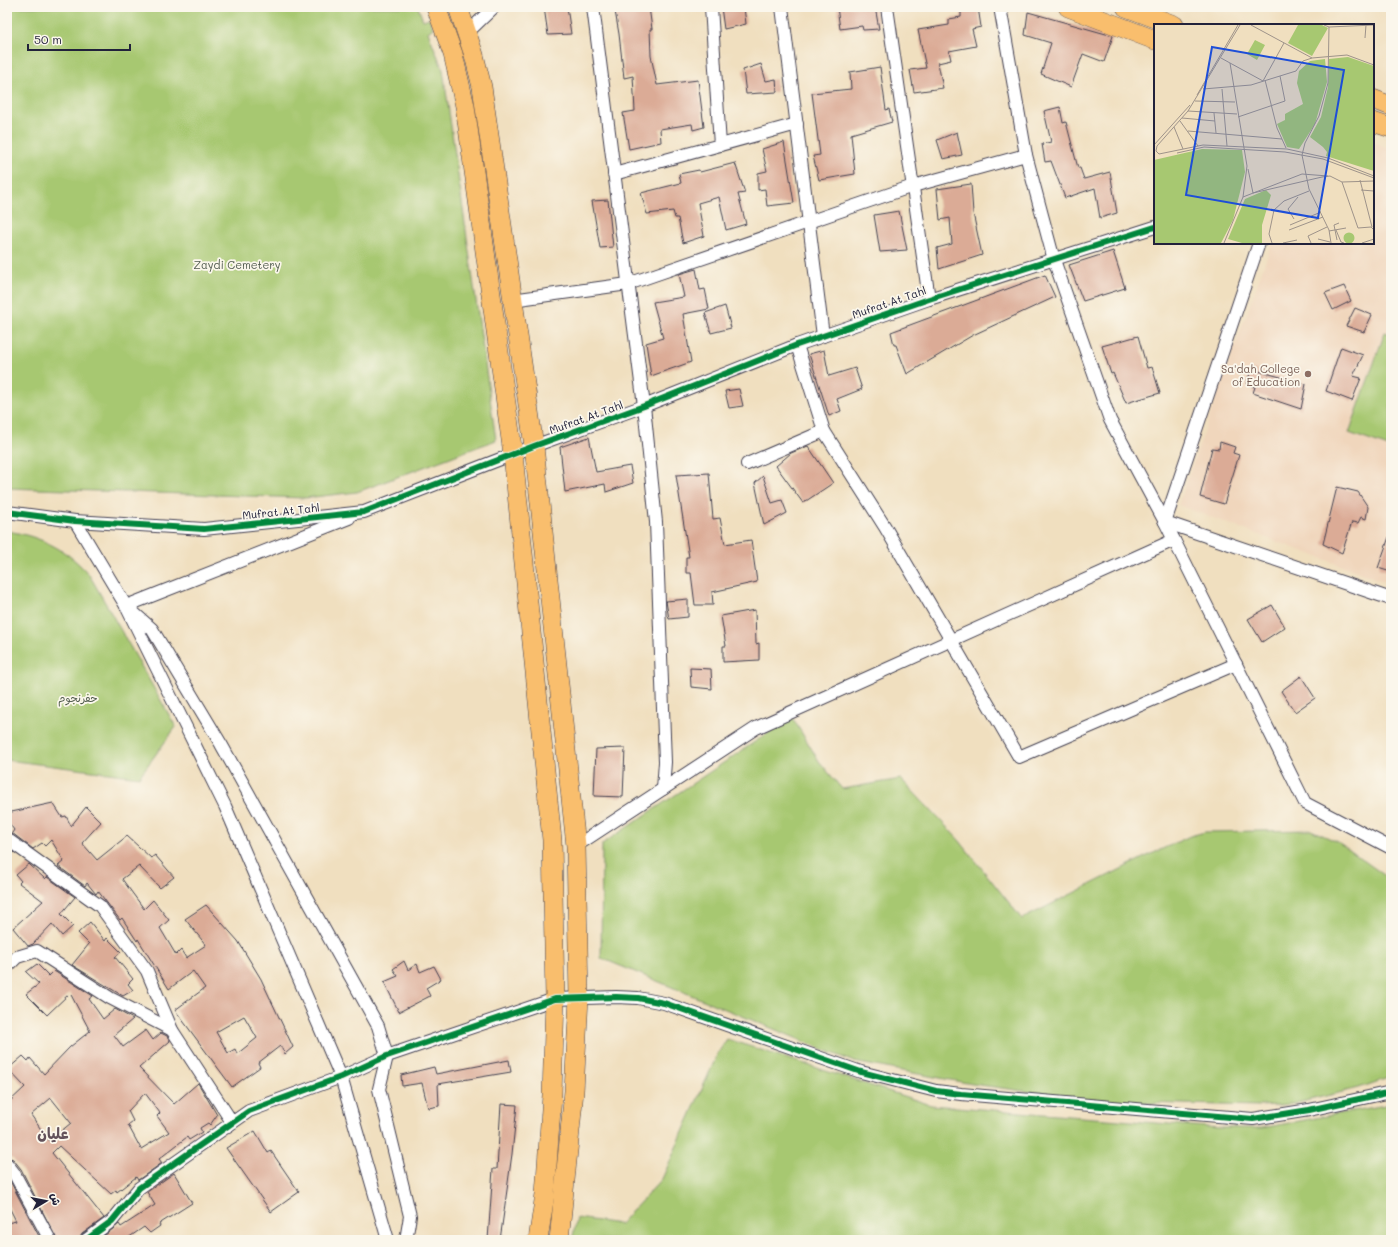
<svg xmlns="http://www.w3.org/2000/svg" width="1398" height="1247" viewBox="0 0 1398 1247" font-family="Mali,'Playpen Sans Arabic',sans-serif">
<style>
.built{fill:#f0d6bc}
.green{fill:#a7c871;stroke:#647556}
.building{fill:#dbab96;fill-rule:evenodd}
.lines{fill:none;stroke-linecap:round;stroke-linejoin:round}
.minor-casing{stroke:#413e4f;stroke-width:14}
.primary-casing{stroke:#413e4f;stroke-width:20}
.minor{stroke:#fff;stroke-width:12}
.primary{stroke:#f9be6d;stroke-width:19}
.cycleway-casing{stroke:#fbf7ec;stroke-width:8}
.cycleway{stroke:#00873e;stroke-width:6}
.education-dot{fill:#8d6e63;stroke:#fbf7ec;stroke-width:1.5}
.labels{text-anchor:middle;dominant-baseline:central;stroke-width:3.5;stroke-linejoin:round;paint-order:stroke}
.park-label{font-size:11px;fill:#515c4e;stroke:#fbf7ec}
.street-label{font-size:11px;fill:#22223b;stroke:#fbf7ec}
.education-label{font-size:11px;fill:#785e54;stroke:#fbf7ec;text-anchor:end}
.district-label{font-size:15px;font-weight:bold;fill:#63525b;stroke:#fbf7ec}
.inset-road{fill:none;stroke:#9e938a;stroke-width:1}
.view{fill:#1d4ed8;fill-opacity:0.15;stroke:#1d4ed8;stroke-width:2}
.inset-edge{fill:none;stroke:#22223b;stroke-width:2}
</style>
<rect width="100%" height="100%" fill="#fbf7ec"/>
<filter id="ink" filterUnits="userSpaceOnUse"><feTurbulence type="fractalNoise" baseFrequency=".025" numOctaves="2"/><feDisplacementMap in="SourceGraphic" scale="8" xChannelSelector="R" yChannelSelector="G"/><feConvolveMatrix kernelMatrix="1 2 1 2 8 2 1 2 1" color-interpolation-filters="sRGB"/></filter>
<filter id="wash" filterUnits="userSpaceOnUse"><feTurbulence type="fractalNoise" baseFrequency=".012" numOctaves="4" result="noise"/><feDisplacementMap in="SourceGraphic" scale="16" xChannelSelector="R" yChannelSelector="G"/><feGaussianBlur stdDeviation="0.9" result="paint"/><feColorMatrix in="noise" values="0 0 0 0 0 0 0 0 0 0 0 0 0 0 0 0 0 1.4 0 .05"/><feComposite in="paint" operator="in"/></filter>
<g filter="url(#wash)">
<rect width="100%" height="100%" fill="#f0dfbf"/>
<path class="built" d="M1373 142 1391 149V584L1178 505 1272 243H1373Z"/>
<g class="green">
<path d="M7 7H418L423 20 429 18 433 28 428 32 443 70 496 440 357 492 305 498 7 488Z"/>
<path d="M1385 332 1391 334V448L1349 433Z"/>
<path d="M7 531C40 536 69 550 90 576L176 727 139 777 7 760Z"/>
<path d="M792 717 819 761 842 789 901 779 959 840 1022 919 1143 858 1190 836 1205 832 1311 830 1338 842 1391 880V1077L1359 1088 1293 1104 1260 1106 1104 1102 972 1084 854 1062 601 958 602 844Z"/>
<path d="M727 1039 931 1105 1219 1128H1262L1391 1104V1240H572L577 1218 620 1224 662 1179 718 1053Z"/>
</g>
<g id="blocks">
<g class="building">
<path d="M544 7H567L571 34 548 35Z"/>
<path d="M638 7H649L652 29H650L651 56 657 85 698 80 704 127 693 130 692 124 660 129 661 142 629 149 623 113 635 111 633 76 624 78 619 34 615 11Z"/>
<path d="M721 7H744L746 24 724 29Z"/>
<path d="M837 7H875L879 29 863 30 862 26 840 29Z"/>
<path d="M961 7H978L981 27 972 29 976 46 949 51 951 60 938 63 943 88 914 92 910 70 926 68 918 30 949 25V19L961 17Z"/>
<path d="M1028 12 1113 36 1104 62 1083 54 1071 87 1041 74 1051 43 1025 35Z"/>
<path d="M761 64 766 81 776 79 777 92 746 94 743 70Z"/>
<path d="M880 67 886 110 889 109 892 122 851 134 855 174 819 180 813 156 820 155 812 93 851 89 850 72Z"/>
<path d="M1060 107 1063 123 1066 122 1078 168H1080L1084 179 1110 172 1117 213 1100 218 1095 188 1065 198 1051 161 1045 162 1042 144 1051 142 1044 111Z"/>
<path d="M957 132 962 155 943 159 937 140Z"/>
<path d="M784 142 794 203 767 206 765 189 758 190V173L767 171 762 149Z"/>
<path d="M735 163 745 193 738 194 746 224 726 230 719 197 698 203 704 236 683 243 678 218H675L673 211 647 214 641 193 681 183 679 174 699 170 700 172Z"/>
<path d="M971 184 973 213 982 255 939 269 937 248 952 244 950 218 940 220 937 189Z"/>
<path d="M608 200 613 247 600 248 592 201Z"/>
<path d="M899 211 907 250 880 252 874 215Z"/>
<path d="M1113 251 1125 288 1083 301 1069 265Z"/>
<path d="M696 269 700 290 705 289 709 309 683 314 691 362 651 376 646 343 663 338 653 302 684 297 679 274Z"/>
<path d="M1045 275 1055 297 973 335 907 374 896 345H894L891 332Z"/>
<path d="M1344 286 1351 301 1333 310 1325 293Z"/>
<path d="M725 306 731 328 711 333 705 313Z"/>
<path d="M1355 308 1372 315 1364 332 1346 326Z"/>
<path d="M1138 336 1147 368 1152 367 1160 393 1126 403 1113 373 1111 374 1102 346Z"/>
<path d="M1341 347 1363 355 1353 376 1361 378 1352 401 1326 391Z"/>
<path d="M824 350 829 376 855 368 862 389 837 399 841 411 829 416 809 354Z"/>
<path d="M1251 369 1306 384 1301 409 1253 393 1255 387 1247 384Z"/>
<path d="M739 389 743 406 729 408 725 391Z"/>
<path d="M589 437 596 472 630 466 633 483 606 492 605 484 565 492 560 447Z"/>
<path d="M1220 442 1235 447 1233 453 1239 455 1224 504 1200 497 1212 448 1219 449Z"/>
<path d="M808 446 833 483 803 503 776 466 791 453Z"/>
<path d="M709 473 713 519 720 518 725 544 751 540 757 582 712 592 713 605H695L691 573H686V557H689L676 475Z"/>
<path d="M763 476 772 503 782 500 787 513 764 525 755 483Z"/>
<path d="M1337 487 1358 492 1368 507 1366 519 1361 517 1358 523 1352 522 1342 553 1323 544Z"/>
<path d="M1389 537H1391V572L1378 568Z"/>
<path d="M688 599V617L669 619 666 601Z"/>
<path d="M1272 605 1285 627 1262 642 1248 619Z"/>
<path d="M755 610 756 644 759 643V660L723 662V646H726L721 616Z"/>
<path d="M690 668 711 669 712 689 691 687Z"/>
<path d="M1301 676 1315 698 1295 712 1281 691Z"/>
<path d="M625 748 623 797 594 796 596 749Z"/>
<path d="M53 803 62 817 66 816 71 826 86 807 101 822 82 843 97 860 127 836 151 858 155 855 174 877 160 888 139 866 122 879 144 909 153 900 169 920 160 928 176 955 181 950 186 958 206 945 185 919 206 905 238 941 261 979 293 1047 285 1054 280 1046 258 1063 260 1067 232 1087 175 1010 205 988 193 971 169 989 138 939 137 941 122 918 120 920 98 891 96 894 87 883 85 886 58 866 64 861 51 840 45 846 42 843 33 849 12 833 14 830 7 820V813ZM244 1016 257 1038 237 1054 235 1049 228 1053 216 1032Z"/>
<path d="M29 864 45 879 47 877 75 897 61 914 73 926 62 936 52 924 33 944 28 946 13 928 43 901 19 883 21 881 16 875Z"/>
<path d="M90 922 105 941 107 938 121 952 115 957 133 979 128 984 133 990 123 996 72 965 89 944 78 933Z"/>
<path d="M404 961 408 970 417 964 420 972 434 966 441 979 426 988 430 996 399 1012 384 982 398 976 393 969Z"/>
<path d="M37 964 49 976 54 971 93 996 89 999 103 1019 115 1009 133 1019 114 1035 123 1047 146 1030 153 1040 161 1033 167 1036 170 1041 139 1068 174 1104 198 1083 217 1115 210 1125 208 1123 200 1128 202 1132 189 1140 187 1137 159 1159 162 1163 138 1180 136 1177 117 1192 116 1190 111 1194 59 1146 52 1153 104 1218 82 1234 79 1240H57L21 1169 13 1159 7 1157V1104L25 1087 8 1069 23 1056 28 1061 30 1058 44 1074 70 1047 90 1031 70 993 47 1015 26 994 39 984 26 972ZM145 1093 160 1113 157 1116 169 1132 141 1149 128 1125 133 1121 128 1111ZM51 1098 71 1123 49 1141 31 1115Z"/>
<path d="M509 1060 511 1072 438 1084 439 1106 428 1108 422 1083 402 1086 401 1075 434 1067 436 1074Z"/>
<path d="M501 1104 517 1105 512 1154 500 1240H488L493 1169H497Z"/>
<path d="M255 1131 268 1153 271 1151 299 1192 271 1212 226 1148Z"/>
<path d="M174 1173 192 1203 159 1224 160 1226 150 1233 144 1227 125 1240H99L119 1224 121 1227 155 1205 147 1192Z"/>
<path d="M7 1176 8 1177 41 1240H7V1223L16 1221 7 1203Z"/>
</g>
</g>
</g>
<g filter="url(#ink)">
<use href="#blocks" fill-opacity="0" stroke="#413e4f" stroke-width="1"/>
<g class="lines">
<g class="minor-casing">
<g id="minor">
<path d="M593 7 644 406 656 522 665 762 663 789"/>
<path d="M711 7 720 145"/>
<path d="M782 7 823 336"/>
<path d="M887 7 929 299"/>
<path d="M1000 7 1026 155 1054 260 1110 420 1165 522 1305 803 1391 848"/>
<path d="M467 33 494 7"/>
<path d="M614 174 797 124"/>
<path d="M1259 243 1165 522 1391 599"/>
<path d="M512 300 628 284 913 186 1026 155"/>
<path d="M797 345 824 431 885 527 1019 757 1236 664"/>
<path d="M747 464 824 431"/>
<path d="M7 512 75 521 204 529 364 512 534 446 644 406 797 345 929 299 1155 227"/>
<path d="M349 518 126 606 225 806 341 1077 388 1240"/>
<path d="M75 521 126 606 152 629 221 744 378 1026 387 1056 379 1089 410 1216 406 1240"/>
<path d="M7 839 100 906 147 971 172 1030 232 1122"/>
<path d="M576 846 756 728 1174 540"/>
<path d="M7 967 17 957 37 951 110 998 172 1030"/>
<path d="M7 1164 14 1173 50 1240"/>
<path d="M86 1240 112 1221 139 1188 249 1111 341 1077 387 1056 555 999 616 997 638 998 664 1003 861 1072 936 1091 961 1094 1253 1119 1309 1110 1391 1092"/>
</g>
</g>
<g class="primary-casing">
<g id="primary">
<path d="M436 7 453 54 465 106 513 454 552 840 555 999 552 1095 545 1194 538 1240"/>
<path d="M458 7 474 55 482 87 534 446 576 846 579 998 574 1091 559 1240"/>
<path d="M1068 7 1155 40"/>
<path d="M1126 7 1174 25"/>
<path d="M1373 99 1391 106"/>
<path d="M1373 122 1391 128"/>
</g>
</g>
<use href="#minor" class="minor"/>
<use href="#primary" class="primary"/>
<g class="cycleway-casing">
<g id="cycleway">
<path d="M7 512 75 521 204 529 364 512 534 446 644 406 797 345 929 299 1155 227"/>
<path d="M86 1240 112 1221 139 1188 249 1111 341 1077 387 1056 555 999 616 997 638 998 664 1003 861 1072 936 1091 961 1094 1253 1119 1309 1110 1391 1092"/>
</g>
</g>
<use href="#cycleway" class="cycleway"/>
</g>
</g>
<circle class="education-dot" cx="1308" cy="374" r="4"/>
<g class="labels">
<g class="park-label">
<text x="237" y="264">Zaydi Cemetery</text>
<text x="78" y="697">حفرنجوم</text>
</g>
<g class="street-label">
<text transform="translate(889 302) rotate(-19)">Mufrat At Tahl</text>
<text transform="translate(586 417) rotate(-20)">Mufrat At Tahl</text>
<text transform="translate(281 511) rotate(-6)">Mufrat At Tahl</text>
</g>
<g class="education-label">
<text x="1300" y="368">Sa'dah College<tspan x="1300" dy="13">of Education</tspan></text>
</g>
<g class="district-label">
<text x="53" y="1133">عليان</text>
</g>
</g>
<g transform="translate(1154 24)">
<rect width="220" height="220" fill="#f0dfbf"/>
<path d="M144 1H168L174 4 158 32 134 19ZM101 16 111 21 103 36 93 30ZM194 33 220 42V147L172 132 173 128 169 123 156 113 167 93 174 63 175 35ZM171 35 173 58 161 100 145 125 133 123 123 100 131 96V90L149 80 143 59 145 47 156 37ZM48 125 88 126 91 148 79 196 67 219H0V136ZM112 166 117 171 108 201V219H88L74 215 91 175ZM189.5 214a5.5 5.5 0 1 1 11 0a5.5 5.5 0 1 1-11 0Z" fill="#a7c871"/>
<path class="inset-road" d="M97 1 158 34M170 1 175 3 174 59 165 92 151 119 148 131 155 165 175 206 177 219M175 3 220 1M211 14 212 1M67 34 76 39 93 142 89 173 70 219M76 39 109 57 130 19M111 56 123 104 132 124M49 65 97 61 142 47 149 37 158 34 193 31 220 41M68 65 73 122M43 71 84 1M41 77 81 78M34 87 83 90M60 89 62 109M84 93 131 77 126 52M28 94 61 97M26 97 44 122M20 103 29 125M34 107 128 115M0 121 36 81M3 122 2 127 5 130 49 121 133 125 174 134 220 152M3 122 34 87 86 1M23 129 50 123 131 128 169 135 220 154M94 145 99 169 168 153 176 152 188 158 220 157M206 156 218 203M188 158 204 204 217 203 220 206M207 166 220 167M89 173 148 150 174 152M140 195 134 185 144 173M136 201 167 188M135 206 169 193M182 206 187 218 190 219M175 207 192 204M164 215 176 218M183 216 180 201 185 199M118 219 115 210 120 186 130 177 155 167M129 219 143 216M157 219 154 212 173 203M208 219 220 215"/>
<path class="view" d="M58 23 190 46 164 194 32 171Z"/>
<rect width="220" height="220" class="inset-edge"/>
</g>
<rect width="1398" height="1247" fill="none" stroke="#fbf7ec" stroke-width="24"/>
<g transform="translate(46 1201) rotate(80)" stroke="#fbf7ec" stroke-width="3" paint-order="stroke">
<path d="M0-3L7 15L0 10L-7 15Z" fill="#22223b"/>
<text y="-6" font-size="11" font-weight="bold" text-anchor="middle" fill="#22223b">ش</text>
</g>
<path d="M28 44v6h102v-6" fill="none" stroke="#22223b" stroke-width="2"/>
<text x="34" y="44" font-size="12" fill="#22223b" stroke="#fbf7ec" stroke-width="3" paint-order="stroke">50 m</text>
</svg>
